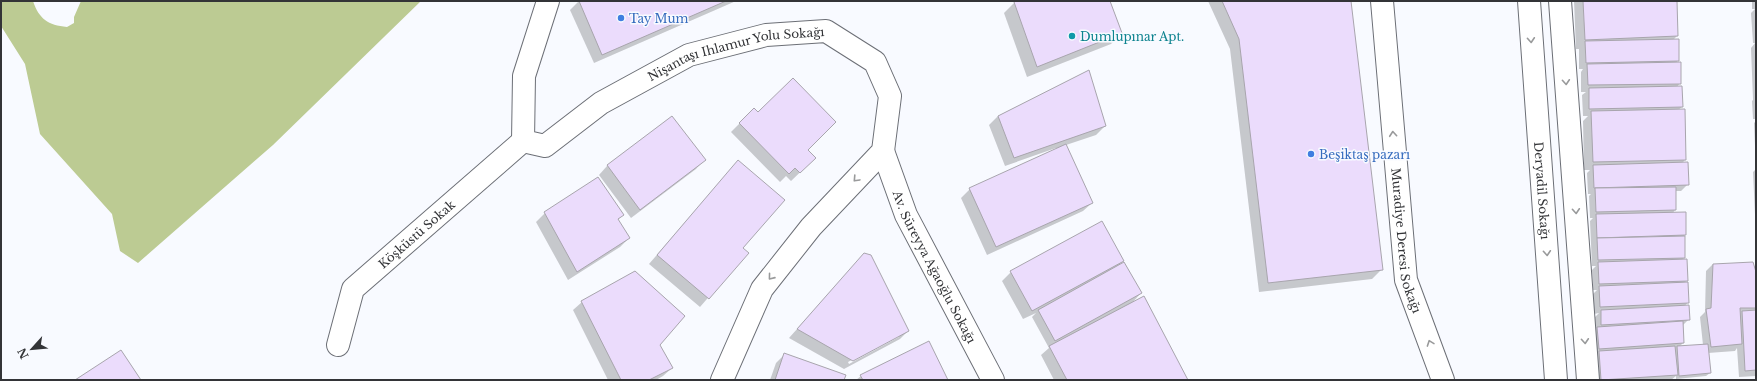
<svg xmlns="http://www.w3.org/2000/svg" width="1757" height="381" viewBox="0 0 1757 381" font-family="'Libre Baskerville',serif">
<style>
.forest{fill:#bccb93}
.shadow{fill:#0003;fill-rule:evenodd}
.building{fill:#ebdcfc;stroke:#a8a5ad}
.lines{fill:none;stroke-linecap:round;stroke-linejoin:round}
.street-casing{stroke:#6c6f76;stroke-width:24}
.street{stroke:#fff;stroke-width:22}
.oneway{stroke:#999a9b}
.shop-dot{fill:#3f7fe0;stroke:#f8faff;stroke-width:1.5}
.culture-dot{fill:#0f9aa8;stroke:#f8faff;stroke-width:1.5}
.labels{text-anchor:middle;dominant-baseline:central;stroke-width:3;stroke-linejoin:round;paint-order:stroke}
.shop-label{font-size:12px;fill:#366cbe;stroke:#f8faff;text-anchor:start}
.culture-label{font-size:12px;fill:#0d838f;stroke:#f8faff;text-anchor:start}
.street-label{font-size:12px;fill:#333437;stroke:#f8faff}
</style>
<rect width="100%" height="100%" fill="#f8faff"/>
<path class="forest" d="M1 1H33C39 19 48 25 67 27L74 23V17L81 1H421L273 145 138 263 120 251 112 214 40 134 25 64 1 26Z"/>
<g class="shadow">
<path d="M579 1H736L594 63 570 10Z"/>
<path d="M1019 1H1109L1121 33 1111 44 1027 77 1004 13 1014 3Z"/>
<path d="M1208 1H1350L1382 269 1372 279 1259 292 1230 49Z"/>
<path d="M1574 1H1676L1677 36 1673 40 1678 60 1676 63 1680 83 1677 87 1682 107 1678 110 1685 160 1682 163 1688 184 1681 191H1675V210L1672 214 1685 213 1684 258 1682 260 1687 280 1684 283 1688 302 1684 307 1689 319 1682 326 1683 343 1679 347 1703 345 1700 317 1705 312 1706 271 1713 264 1756 276V376L1739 377 1737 348 1735 351 1708 353 1710 373 1706 376 1676 379V376L1671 380H1595L1594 318 1599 313 1594 314 1593 294 1597 290H1593L1592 270 1596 266H1592L1590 221 1593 218H1590L1589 196 1591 194H1588L1587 173 1590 170H1584L1583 121 1588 116H1583L1582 95 1586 92H1581V72L1583 69H1579V49H1576Z"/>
<path d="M1752 1H1756V119H1753L1752 101 1753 100 1751 48 1755 43H1753L1751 13 1755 9H1752Z"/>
<path d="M1088 71 1105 126 1096 135 1066 145 1092 203 1083 211 987 255 961 198 970 189 1057 150 1056 148 1005 166 989 125 998 116Z"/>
<path d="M754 109 815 158 791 181 786 176 780 182 731 132Z"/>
<path d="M672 117 704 160 696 169 631 218 599 175 607 166Z"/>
<path d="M1756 121V236L1753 172 1756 169 1754 123Z"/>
<path d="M738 161 742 248 747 253 700 307 649 264Z"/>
<path d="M545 213 623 214 618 220 629 238 620 247 568 280 536 222Z"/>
<path d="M864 254 908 331 900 339 844 369 789 338ZM899 335V337L849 364 848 362Z"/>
<path d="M1123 261 1118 266 1141 293 1132 303 1187 380H1054L1041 355 1049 348 1032 317 1036 313 1023 319 1002 281 1011 272Z"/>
<path d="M582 302 658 345 672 368 663 376 656 380H608L573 310Z"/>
<path d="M784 355 843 380H770L776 363Z"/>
<path d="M861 376 947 380H856Z"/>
</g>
<g class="building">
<path d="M579 1H726L602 55Z"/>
<path d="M1016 1H1110L1122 33 1037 67 1014 2Z"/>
<path d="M1222 1H1351L1383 270 1268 283 1239 39Z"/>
<path d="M1583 1H1677L1678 36 1585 40Z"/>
<path d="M1679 39V61L1586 63 1585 41Z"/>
<path d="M1681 62V84L1588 85 1587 64Z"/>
<path d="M1089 70 1106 126 1014 158 998 116Z"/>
<path d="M793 78 836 122 808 150 816 158 800 173 795 168 789 174 739 123 754 108 758 112Z"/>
<path d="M1682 86 1683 107 1589 109V88Z"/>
<path d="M1685 109 1686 160 1593 162 1591 111Z"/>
<path d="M672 116 706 160 640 210 607 165Z"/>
<path d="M1066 144 1093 203 996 247 969 188Z"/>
<path d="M738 160 785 200 743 248 749 253 709 299 657 255Z"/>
<path d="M1688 162 1689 185 1594 188 1593 165Z"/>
<path d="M598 177 624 215 618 219 630 238 577 272 544 212Z"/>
<path d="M1676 187V210L1596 212 1595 188Z"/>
<path d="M1686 212V235L1597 238 1596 214Z"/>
<path d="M1102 221 1124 261 1032 311 1010 271Z"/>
<path d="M1685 236V258L1598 260 1597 238Z"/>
<path d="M864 253 871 255 909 331 853 361 797 329Z"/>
<path d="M1687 259 1688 281 1599 284 1598 262Z"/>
<path d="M1124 262 1142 293 1055 341 1038 310Z"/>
<path d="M1753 262 1756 272V308H1740L1742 344 1711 347 1706 309 1711 308 1713 264Z"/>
<path d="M635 271 685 316 660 345 673 368 649 380H621L581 301Z"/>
<path d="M1688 282 1689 303 1600 307 1599 286Z"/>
<path d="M1144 296 1188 380H1067L1049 346Z"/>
<path d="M1689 305 1690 320 1601 325V310Z"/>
<path d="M1756 310V370L1745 371 1742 311Z"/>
<path d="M1683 321 1684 343 1599 349 1597 327Z"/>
<path d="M929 341 948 380H863L860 375Z"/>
<path d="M1708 344 1711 373 1679 376 1677 346Z"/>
<path d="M1675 346 1678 375 1601 380 1599 351Z"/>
<path d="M121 350 141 380H75Z"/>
<path d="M784 353 846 375 844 380H775Z"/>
</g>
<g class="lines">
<g class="street-casing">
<g id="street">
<path id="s1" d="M548 1 524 76 523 141 545 146 601 103 689 55 766 35 826 31 875 62 890 96 883 151 811 227 762 289 722 380"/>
<path id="s2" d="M1382 1 1406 280 1443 380"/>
<path id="s3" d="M1529 1 1556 380"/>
<path d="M1560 1 1588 380"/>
<path id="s4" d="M883 151 906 215 993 380"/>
<path id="s5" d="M338 345 353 289 523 141"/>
</g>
</g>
<use href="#street" class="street"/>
</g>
<defs><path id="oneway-chevron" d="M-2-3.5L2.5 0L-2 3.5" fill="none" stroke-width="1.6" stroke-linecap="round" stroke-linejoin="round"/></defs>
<g class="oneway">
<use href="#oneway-chevron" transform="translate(1531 40) rotate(86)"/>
<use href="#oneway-chevron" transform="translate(1566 82) rotate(86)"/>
<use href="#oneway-chevron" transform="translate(1393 134) rotate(-95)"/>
<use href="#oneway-chevron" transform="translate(856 179) rotate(133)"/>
<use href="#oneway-chevron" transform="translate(1576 211) rotate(86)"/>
<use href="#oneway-chevron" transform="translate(1547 253) rotate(86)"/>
<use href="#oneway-chevron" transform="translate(771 277) rotate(129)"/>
<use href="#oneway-chevron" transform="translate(1585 341) rotate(86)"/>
<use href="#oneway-chevron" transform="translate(1430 343) rotate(-110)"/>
</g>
<g class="shop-dot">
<circle cx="621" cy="18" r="4"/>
<circle cx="1311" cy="154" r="4"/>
</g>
<circle class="culture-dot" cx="1072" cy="36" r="4"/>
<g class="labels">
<g class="shop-label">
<text x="629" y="18">Tay Mum</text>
<text x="1319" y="154">Beşiktaş pazarı</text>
</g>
<g class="culture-label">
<text x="1080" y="36">Dumlupınar Apt.</text>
</g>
<g class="street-label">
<text stroke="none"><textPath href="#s1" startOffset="383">Nişantaşı Ihlamur Yolu Sokağı</textPath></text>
<text stroke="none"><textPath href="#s3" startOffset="190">Deryadil Sokağı</textPath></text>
<text stroke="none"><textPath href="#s5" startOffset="142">Köşküstü Sokak</textPath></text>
<text stroke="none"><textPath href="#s2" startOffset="241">Muradiye Deresi Sokağı</textPath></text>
<text stroke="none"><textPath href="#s4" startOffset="127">Av. Süreyya Ağaoğlu Sokağı</textPath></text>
</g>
</g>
<rect width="1757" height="381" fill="none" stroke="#333437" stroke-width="4"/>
<g transform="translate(32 349) rotate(243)" stroke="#f8faff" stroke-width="3" paint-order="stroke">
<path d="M0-3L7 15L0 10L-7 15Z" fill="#333437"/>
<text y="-6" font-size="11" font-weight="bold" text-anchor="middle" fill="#333437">N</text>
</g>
</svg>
